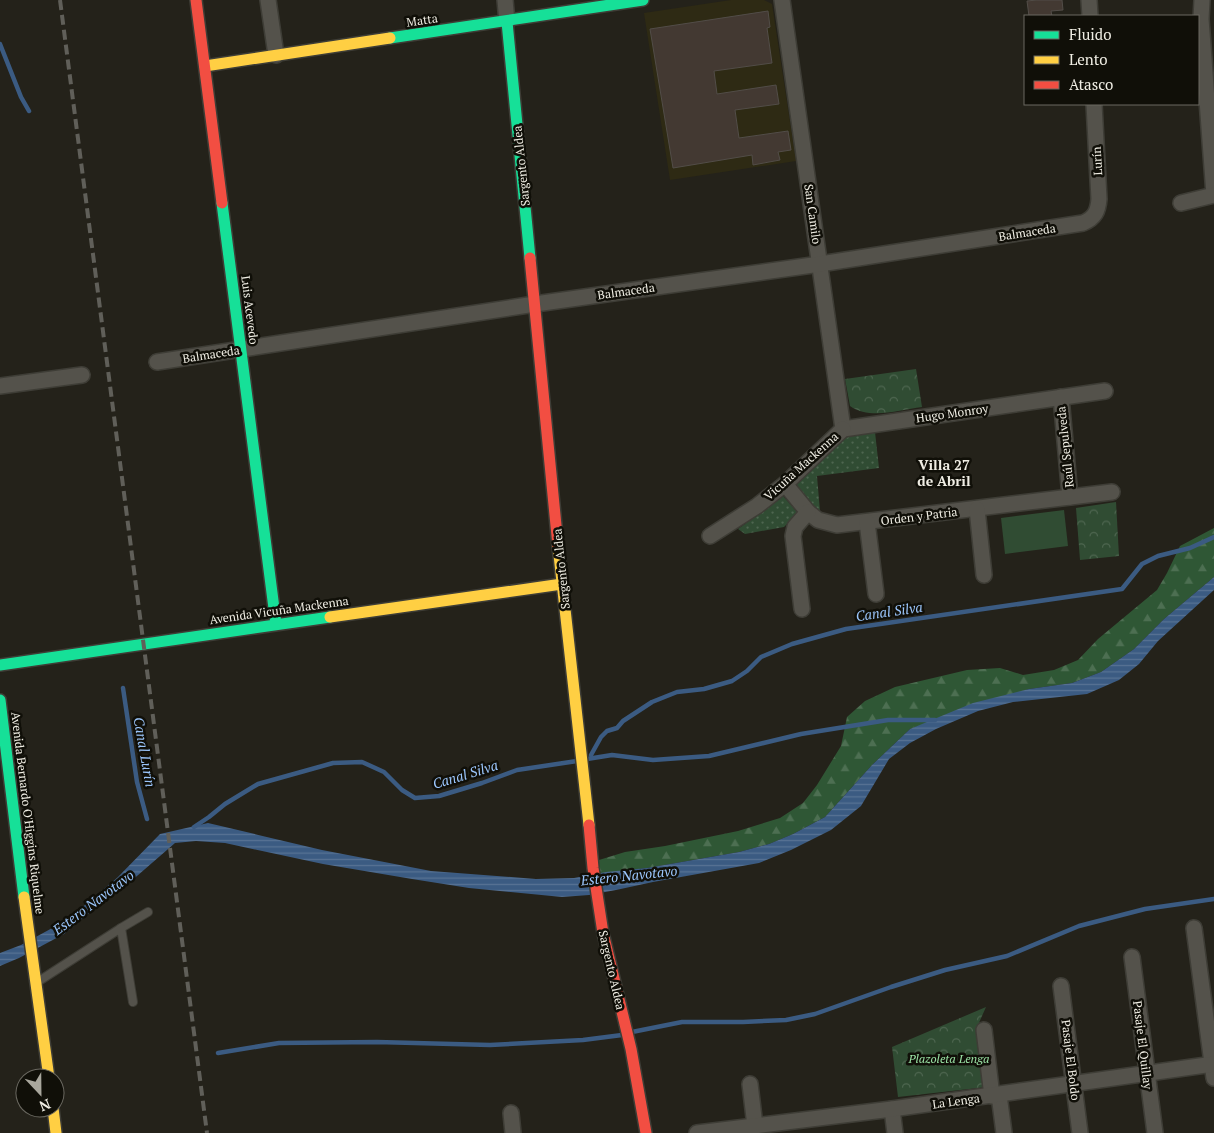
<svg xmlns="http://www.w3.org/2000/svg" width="1214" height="1133" viewBox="0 0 1214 1133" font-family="'PT Serif',serif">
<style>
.built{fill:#2e2a14}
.grass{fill:url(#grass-dots)}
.forest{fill:url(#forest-firs)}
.park{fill:url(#park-crowns)}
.pitch{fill:#304c33}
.water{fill:url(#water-rules)}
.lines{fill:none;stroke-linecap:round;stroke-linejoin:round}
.stream{stroke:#3b5b82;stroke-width:4.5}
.building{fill:#433932;stroke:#524d48}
.lane-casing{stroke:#3e3d36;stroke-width:10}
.street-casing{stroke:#3e3d36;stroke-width:18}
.fast-casing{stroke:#3e3d36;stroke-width:14}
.slow-casing{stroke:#3e3d36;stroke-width:14}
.jam-casing{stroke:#3e3d36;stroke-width:14}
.lane{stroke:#54524b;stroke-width:8}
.street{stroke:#54524b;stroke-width:15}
.fast{stroke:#16e098;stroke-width:11}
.slow{stroke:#ffcf43;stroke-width:11}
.jam{stroke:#f24e42;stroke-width:11}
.rail{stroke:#605f59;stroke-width:4;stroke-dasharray:10 5;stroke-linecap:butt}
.labels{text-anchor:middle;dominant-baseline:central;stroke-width:5;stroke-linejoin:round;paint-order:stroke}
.street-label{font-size:12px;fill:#f0eee4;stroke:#100f08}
.park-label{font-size:12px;font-style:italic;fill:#9ae1a4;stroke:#100f08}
.neighbourhood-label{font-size:14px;font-weight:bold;fill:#f0eee4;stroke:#100f08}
.water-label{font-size:14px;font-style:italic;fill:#9bc6fc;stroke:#100f08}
</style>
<defs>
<pattern id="grass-dots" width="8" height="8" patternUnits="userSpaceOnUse" patternTransform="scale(1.25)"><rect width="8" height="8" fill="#304c33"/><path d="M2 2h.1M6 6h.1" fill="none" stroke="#4e6650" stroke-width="1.8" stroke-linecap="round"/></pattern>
<pattern id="forest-firs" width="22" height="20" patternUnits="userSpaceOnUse" patternTransform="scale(1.25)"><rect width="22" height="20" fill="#2f5735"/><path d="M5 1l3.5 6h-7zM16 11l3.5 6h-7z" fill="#4d6f52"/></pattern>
<pattern id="park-crowns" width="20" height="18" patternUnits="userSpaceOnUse" patternTransform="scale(1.25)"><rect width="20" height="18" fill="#304c33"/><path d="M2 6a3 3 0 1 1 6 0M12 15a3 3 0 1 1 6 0" fill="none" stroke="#4e6650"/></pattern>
<pattern id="water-rules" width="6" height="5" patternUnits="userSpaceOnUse" patternTransform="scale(1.25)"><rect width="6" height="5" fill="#3b5b82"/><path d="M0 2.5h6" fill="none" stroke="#587394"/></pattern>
</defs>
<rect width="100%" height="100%" fill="#24221a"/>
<path class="built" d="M731 0H764L772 4 796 161 670 180 644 13Z"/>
<g class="grass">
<path d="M875 432 879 468 817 476 820 511 810 503 795 485 842 440 850 436Z"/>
<path d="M783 496 798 513 784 527 745 534 738 529Z"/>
</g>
<path class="forest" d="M1214 528V577L1164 619 1134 649 1101 672 1072 683 1029 689 910 729 872 765 825 817 793 834 769 844 739 852 647 868 598 874 599 860 625 852 665 846 738 831 780 818 803 803 817 785 841 746 847 717 865 701 895 687 967 670 1000 668 1023 675 1054 670 1078 660 1098 639 1157 590 1167 573 1180 546Z"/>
<g class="park">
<path d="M916 369 922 407C899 410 870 420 850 406L845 379Z"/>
<path d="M1116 502 1119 556 1080 560 1076 508Z"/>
<path d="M986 1007 978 1025 987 1087 898 1097 892 1047Z"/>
</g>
<path class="pitch" d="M1064 510 1068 546 1005 554 1001 518Z"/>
<path class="water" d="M1214 577V590L1158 641 1139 664 1119 680 1087 694 1013 702 978 711 936 729 910 743 889 759 861 806 831 830 791 850 759 863 653 882 616 890 589 895 562 897 469 888 412 879 323 864 225 843 196 841 175 843 122 889 95 908 64 934 19 958 0 966V953L21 945 67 920 117 878 160 834 208 823 322 850 431 871 536 879 574 878 606 872 647 868 739 852 769 844 793 834 825 817 872 765 910 729 973 703 1029 689 1072 683 1101 672 1134 649 1164 619Z"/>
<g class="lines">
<g class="stream">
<path d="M0 44 21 97 29 111"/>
<path d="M123 688 137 782 147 819"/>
<path d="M591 755 601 737 607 731 617 728 623 721 652 702 677 692 704 689 732 681 747 671 761 657 792 644 846 629 1122 589 1142 564 1158 556 1190 548 1214 537"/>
<path d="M587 759 612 755 653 760 709 756 801 734 888 720H935"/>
<path d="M194 827 209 817 225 804 258 784 333 763 362 762 384 772 402 790 415 798 439 796 482 783 517 770 577 761"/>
<path d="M632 1032 682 1022H743L786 1020 815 1014 891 987 945 970 1007 956 1079 926 1145 909 1214 899"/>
<path d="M218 1053 279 1043 377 1042 490 1045 583 1040 622 1035"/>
</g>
</g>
<g class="building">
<path d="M1037 0H1062L1063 10 1051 11 1052 16H1029L1027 1Z"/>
<path d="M768 11 770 27 767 28 772 63 714 71 717 94 776 85 779 104 735 110 739 138 788 131 791 150 778 152 780 160 753 165 752 155 673 168 650 29Z"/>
</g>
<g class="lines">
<g class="lane-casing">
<g id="lane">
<path d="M121 928 148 912"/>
<path d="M39 981 121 928 133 1002"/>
</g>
</g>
<g class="street-casing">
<g id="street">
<path d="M268 0 276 55"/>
<path d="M505 0 507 22"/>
<path d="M782 0 843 429"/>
<path d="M1089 0 1090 16"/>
<path d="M1202 0 1201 19 1214 195"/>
<path d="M1181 203 1214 195"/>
<path d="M157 362 535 304 820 264 1083 223C1095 218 1098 211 1099 199L1094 104"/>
<path d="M0 386 82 375"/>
<path d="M1061 397 1070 497"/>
<path d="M843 429 1105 391"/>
<path d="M785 484 808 512 818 520 837 525 1112 492"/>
<path d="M977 509 984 575"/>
<path d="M867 522 876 594"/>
<path d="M710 536 757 506 785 484 843 429"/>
<path d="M802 609 793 536 795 527 808 512"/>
<path d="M1194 928 1214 1078"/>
<path d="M1132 957 1155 1133"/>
<path d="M1061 986 1080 1133"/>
<path d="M984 1030 992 1096"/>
<path d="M750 1084 755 1126"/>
<path d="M999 1095 1004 1133"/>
<path d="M892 1109 895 1133"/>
<path d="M511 1113 513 1133"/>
<path d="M697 1133 892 1109 1214 1064"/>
</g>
</g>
<g class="fast-casing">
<g id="fast">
<path d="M507 22 530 258"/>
<path d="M390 38 643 0"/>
<path d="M222 203 276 624"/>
<path d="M0 665 330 617"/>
<path d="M0 700 24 897"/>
</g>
</g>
<g class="slow-casing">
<g id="slow">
<path d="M205 66 390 38"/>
<path d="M558 546 589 825"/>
<path d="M330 617 562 584"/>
<path d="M24 897 49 1078"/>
<path d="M53 1108 56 1133"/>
</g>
</g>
<g class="jam-casing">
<g id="jam">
<path d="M196 0 222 203"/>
<path d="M530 258 558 546"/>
<path d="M589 825 593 868 603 933 631 1049 646 1133"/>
</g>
</g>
<use href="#lane" class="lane"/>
<use href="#street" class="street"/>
<use href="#fast" class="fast"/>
<use href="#slow" class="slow"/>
<use href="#jam" class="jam"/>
<path class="rail" d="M60 0 207 1133"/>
</g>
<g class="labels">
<g class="street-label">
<text transform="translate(422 20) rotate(-8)">Matta</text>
<text transform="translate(1097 161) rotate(-93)">Lurín</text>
<text transform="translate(521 166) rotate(-96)">Sargento Aldea</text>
<text transform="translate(813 214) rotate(82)">San Camilo</text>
<text transform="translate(1027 232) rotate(-9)">Balmaceda</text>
<text transform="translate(626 291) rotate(-8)">Balmaceda</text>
<text transform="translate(250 310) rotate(83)">Luis Acevedo</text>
<text transform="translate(211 354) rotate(-9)">Balmaceda</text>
<text transform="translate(952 413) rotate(-8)">Hugo Monroy</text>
<text transform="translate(1065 447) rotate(-96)">Raúl Sepulveda</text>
<text transform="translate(801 466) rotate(-42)">Vicuña Mackenna</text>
<text transform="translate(919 516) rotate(-7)">Orden y Patria</text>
<text transform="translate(561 569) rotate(-96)">Sargento Aldea</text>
<text transform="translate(279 610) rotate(-8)">Avenida Vicuña Mackenna</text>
<text transform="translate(28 813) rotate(83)">Avenida Bernardo O'Higgins Riquelme</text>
<text transform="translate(612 970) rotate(77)">Sargento Aldea</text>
<text transform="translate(1143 1045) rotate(83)">Pasaje El Quillay</text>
<text transform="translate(1071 1060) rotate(83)">Pasaje El Boldo</text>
<text transform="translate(956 1101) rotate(-8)">La Lenga</text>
</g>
<g class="park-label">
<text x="949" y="1058">Plazoleta Lenga</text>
</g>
<g class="neighbourhood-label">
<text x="944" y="464">Villa 27<tspan x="944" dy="16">de Abril</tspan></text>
</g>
<g class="water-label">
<text transform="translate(889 611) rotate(-8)">Canal Silva</text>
<text transform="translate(145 752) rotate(80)">Canal Lurín</text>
<text transform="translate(465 774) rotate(-17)">Canal Silva</text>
<text transform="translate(629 875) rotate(-6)">Estero Navotavo</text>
<text transform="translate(93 902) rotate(-37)">Estero Navotavo</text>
</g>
</g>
<rect x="1024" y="15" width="175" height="90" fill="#100f08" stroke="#6a6860"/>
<rect x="1034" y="31" width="25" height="8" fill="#16e098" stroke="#6a6860"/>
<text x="1069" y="40" font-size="15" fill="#f0eee4">Fluido</text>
<rect x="1034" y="56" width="25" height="8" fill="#ffcf43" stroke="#6a6860"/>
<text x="1069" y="65" font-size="15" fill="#f0eee4">Lento</text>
<rect x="1034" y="81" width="25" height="8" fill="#f24e42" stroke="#6a6860"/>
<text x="1069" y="90" font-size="15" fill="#f0eee4">Atasco</text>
<g transform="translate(40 1093) rotate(158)"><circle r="24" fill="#100f08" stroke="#6a6860"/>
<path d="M0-4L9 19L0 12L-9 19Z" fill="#a9a79d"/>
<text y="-8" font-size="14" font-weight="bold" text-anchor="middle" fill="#f0eee4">N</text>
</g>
</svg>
